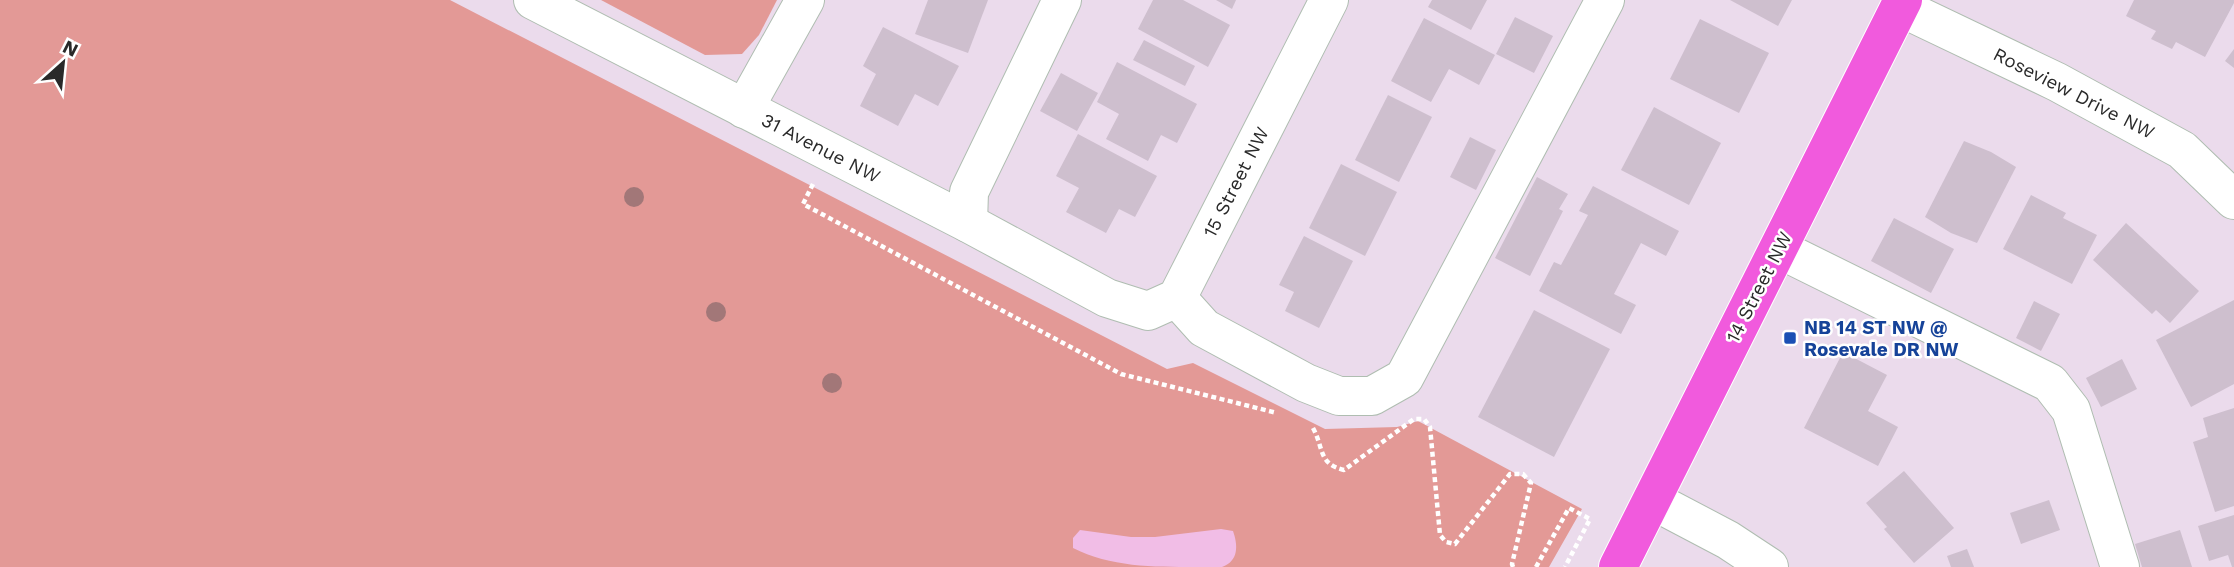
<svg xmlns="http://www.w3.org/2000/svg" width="2234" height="567" viewBox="0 0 2234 567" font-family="'Work Sans',sans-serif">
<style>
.green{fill:#e39996}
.sand{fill:#f1bde6}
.building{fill:#cebfce}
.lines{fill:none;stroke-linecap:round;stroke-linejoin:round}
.minor-casing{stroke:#afbdb1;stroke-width:40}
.major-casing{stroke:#fff;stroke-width:40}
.path{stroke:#fff;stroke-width:4.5;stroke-dasharray:5 3.5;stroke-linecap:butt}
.minor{stroke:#fff;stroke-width:38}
.major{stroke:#f15add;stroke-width:38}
.tree{fill:#a27778}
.transit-dot{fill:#1a4fb4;stroke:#fff;stroke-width:2.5}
.labels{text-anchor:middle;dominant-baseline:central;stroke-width:5;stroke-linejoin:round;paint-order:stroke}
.street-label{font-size:19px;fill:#292929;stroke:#fff}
.transit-label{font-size:19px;font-weight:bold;fill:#164399;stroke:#fff;text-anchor:start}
</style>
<rect width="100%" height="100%" fill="#ebdbec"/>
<g class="green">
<path d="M0 0H450L1167 369 1193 363 1325 429 1397 427 1418 421 1582 509 1549 567H0Z"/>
<path d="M601 0H777L759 35 742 54 705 55Z"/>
</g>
<path class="sand" d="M1221 529 1233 531C1238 545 1239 561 1222 567 1215 567 1202 567 1195 567 1153 567 1110 567 1073 548V538L1080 530 1131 537H1155Z"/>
<g class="building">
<path d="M928 0H988L968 53 915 34Z"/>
<path d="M1153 0H1183L1230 25 1208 67 1138 29Z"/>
<path d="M1216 0H1236L1232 9Z"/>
<path d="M1432 0H1487L1471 30 1428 7Z"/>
<path d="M1730 0H1792L1778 26Z"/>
<path d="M2134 0H2234V3L2205 57 2176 42 2172 49 2151 39 2156 31 2126 16Z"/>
<path d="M1515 17 1553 36 1534 73 1496 54Z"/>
<path d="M1424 18 1495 55 1479 85 1449 69 1431 102 1391 81Z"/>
<path d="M1700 19 1769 53 1739 113 1670 79Z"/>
<path d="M883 27 959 66 938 106 915 94 898 126 860 106 876 74 863 66Z"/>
<path d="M1144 40 1195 66 1185 86 1133 60Z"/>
<path d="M2234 49V68L2225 61Z"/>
<path d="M1117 62 1197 104 1177 143 1161 135 1148 161 1106 139 1119 114 1097 102Z"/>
<path d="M1061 73 1098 93 1077 131 1040 111Z"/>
<path d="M1388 95 1432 117 1399 182 1355 160Z"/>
<path d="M1654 107 1721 143 1689 205 1621 170Z"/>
<path d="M1078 134 1157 176 1135 217 1119 209 1106 233 1066 212 1079 188 1056 176Z"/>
<path d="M1470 137 1496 150 1476 190 1450 177Z"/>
<path d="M1964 141 1991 152 2016 167 1977 243 1951 233 1925 217Z"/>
<path d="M1341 164 1397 192 1365 256 1309 228Z"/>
<path d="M1537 177 1568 194 1559 209 1563 211 1530 276 1495 258Z"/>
<path d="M1593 186 1679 231 1666 256 1641 243 1614 294 1636 305 1621 334 1539 291 1554 262 1561 265 1588 215 1579 211Z"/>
<path d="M2031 195 2066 213 2063 218 2097 235 2072 284 2003 249Z"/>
<path d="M1894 218 1954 249 1931 293 1871 261Z"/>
<path d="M2126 223 2199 291 2170 323 2156 310 2152 314 2093 260Z"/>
<path d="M1304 236 1353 261 1319 328 1285 311 1294 292 1279 285Z"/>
<path d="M2234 300V384L2191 407 2156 340Z"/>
<path d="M2034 301 2060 314 2041 351 2016 338Z"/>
<path d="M1534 310 1610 349 1554 457 1478 417Z"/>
<path d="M1843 352 1887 375 1868 411 1898 427 1878 466 1804 428Z"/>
<path d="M2122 359 2137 389 2101 407 2086 378Z"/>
<path d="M2234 408V506L2215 512 2193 442 2208 437 2203 418Z"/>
<path d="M1904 471 1954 528 1914 563 1884 529 1887 527 1866 503Z"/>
<path d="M2049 500 2060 530 2021 544 2010 513Z"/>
<path d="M2234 515V567H2232L2228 555 2209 561 2198 526Z"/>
<path d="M2180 530 2192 567H2142L2135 544Z"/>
<path d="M1967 549 1974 567H1951L1947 556Z"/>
</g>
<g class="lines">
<g class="minor-casing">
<g id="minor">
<path d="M533 0 968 223 1107 298 1148 311 1177 298 1329 0"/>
<path d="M1900 7 2057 82 2182 150 2234 200"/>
<path d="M744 109 805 0"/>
<path d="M968 223 969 192 1062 0"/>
<path d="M1779 249 2050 383 2071 410 2120 567"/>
<path d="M1177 298 1204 328 1306 383 1339 396H1372L1404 378 1605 0"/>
<path d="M1652 500 1728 540 1769 567"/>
</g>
</g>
<g class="major-casing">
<path id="major" d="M1618 567 1903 0"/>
</g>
<g class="path">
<path d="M813 184 803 204 1121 374 1277 413"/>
<path d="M1313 428C1324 448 1318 464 1344 470L1414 419H1424L1430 427 1440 535 1446 542 1455 544 1510 474H1523L1531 483 1512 564 1513 567"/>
<path d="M1536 567 1569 508 1590 519 1565 567"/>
</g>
<use href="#minor" class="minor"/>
<use href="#major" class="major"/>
</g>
<g class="tree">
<circle cx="634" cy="197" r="10"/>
<circle cx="716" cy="312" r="10"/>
<circle cx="832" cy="383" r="10"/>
</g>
<rect class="transit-dot" x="1783" y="331" width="14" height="14" rx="3.5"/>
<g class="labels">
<g class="street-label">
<text transform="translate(2074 93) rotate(27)">Roseview Drive NW</text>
<text transform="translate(821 148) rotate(27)">31 Avenue NW</text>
<text transform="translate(1236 182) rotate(-63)">15 Street NW</text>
<text transform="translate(1759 287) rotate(-63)">14 Street NW</text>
</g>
<g class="transit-label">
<text x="1804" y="327">NB 14 ST NW @<tspan x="1804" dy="22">Rosevale DR NW</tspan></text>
</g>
</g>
<g transform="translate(63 63) rotate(27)" stroke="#ffffff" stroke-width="5" paint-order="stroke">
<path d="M0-5L12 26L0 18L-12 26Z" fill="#292929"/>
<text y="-10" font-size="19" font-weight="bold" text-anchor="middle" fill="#292929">N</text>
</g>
</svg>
